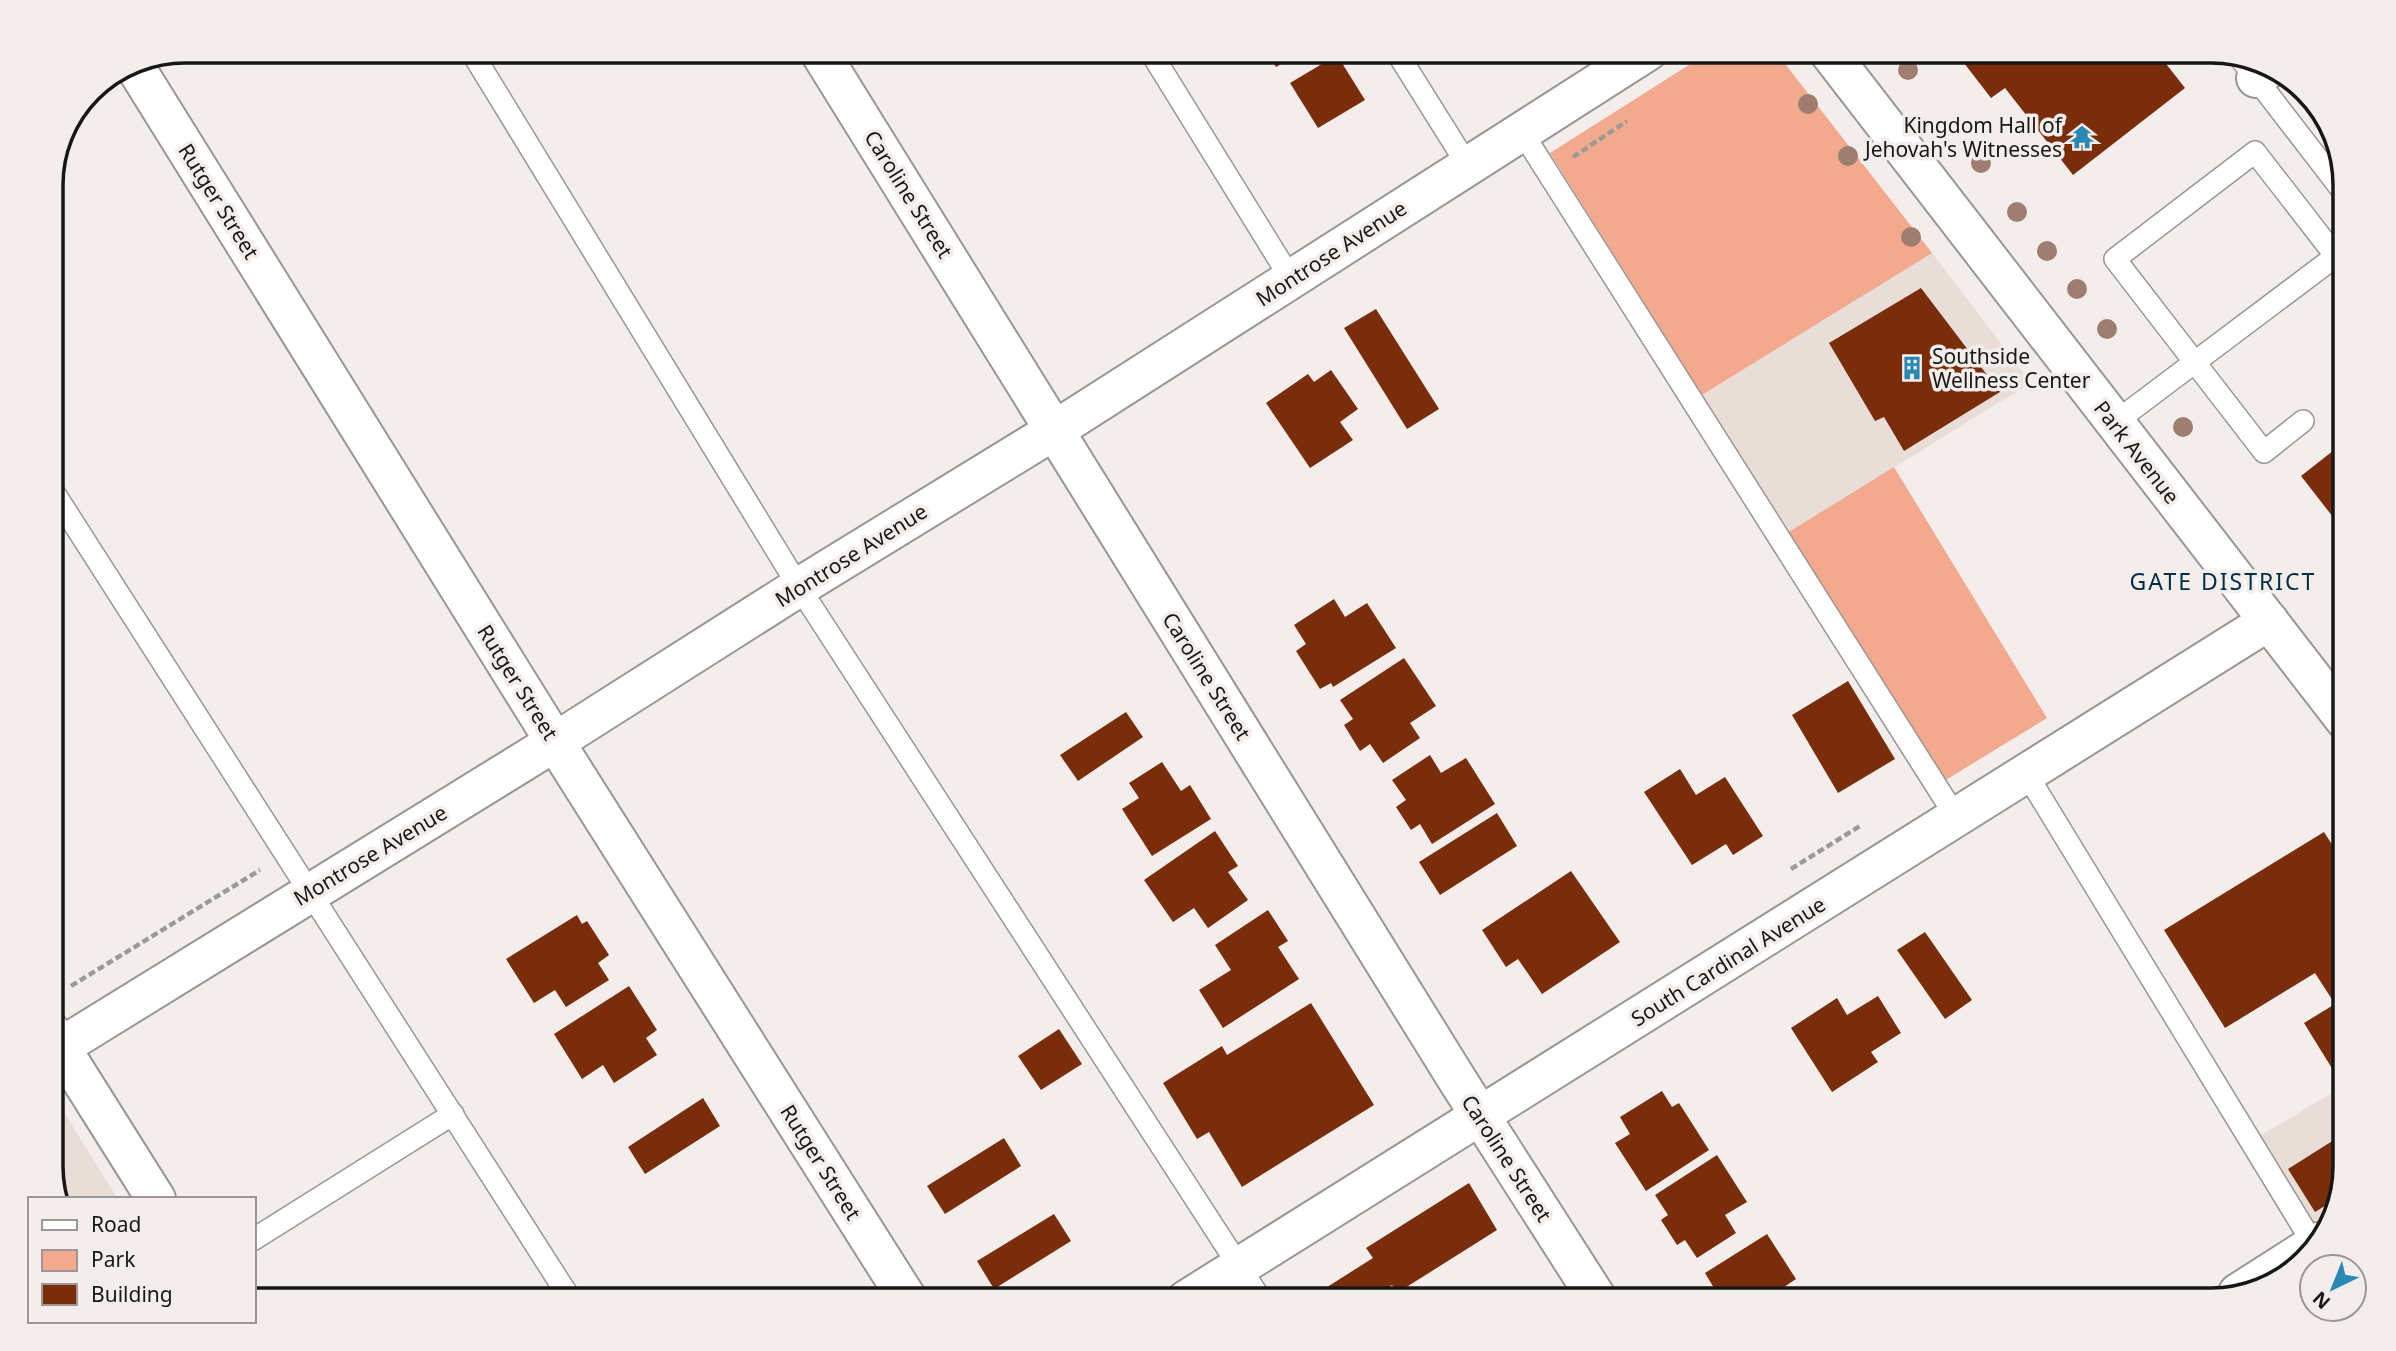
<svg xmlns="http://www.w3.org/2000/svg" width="2396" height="1351" viewBox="0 0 2396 1351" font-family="'Noto Sans',sans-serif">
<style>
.built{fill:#e9ddd8}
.green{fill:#f2a98e}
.building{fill:#7a2d0a}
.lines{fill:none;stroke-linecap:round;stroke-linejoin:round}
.service-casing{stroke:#9b9694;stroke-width:24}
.minor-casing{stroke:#9b9694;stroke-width:42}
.path{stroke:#9d9997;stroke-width:4.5;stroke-dasharray:7 3.5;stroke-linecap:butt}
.service{stroke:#fff;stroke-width:21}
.minor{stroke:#fff;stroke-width:38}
.tree{fill:#9f7e71}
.labels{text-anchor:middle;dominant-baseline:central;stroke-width:7;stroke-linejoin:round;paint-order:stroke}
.poi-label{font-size:21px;fill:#191716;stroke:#f3edeb;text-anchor:end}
.street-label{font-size:21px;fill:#191716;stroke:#f3edeb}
.neighbourhood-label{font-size:23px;letter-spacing:2px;fill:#002e42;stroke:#f3edeb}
.rim{fill:none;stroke:#191716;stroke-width:3.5}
</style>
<rect width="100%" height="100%" fill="#f3edeb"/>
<g class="built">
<path d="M1932 253 2031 383 1787 533 1702 395Z"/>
<path d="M2345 1085V1166L2333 1213 2314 1224 2260 1136Z"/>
<path d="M51 1103 60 1106 118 1199H59L51 1174Z"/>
</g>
<g class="green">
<path d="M1711 51H1775L1932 253 1702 395 1550 153Z"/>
<path d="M1894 467 2047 718 1944 781 1787 533Z"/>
</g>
<g class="building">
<path d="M1266 51H1303L1276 67Z"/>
<path d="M1477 51H1502L1484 62Z"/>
<path d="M1973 51H2156L2185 88 2073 175 2005 88 1991 98 1964 63 1976 54Z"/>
<path d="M1337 55 1365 100 1318 128 1290 83Z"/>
<path d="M1921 288 2000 392 1904 451 1884 417 1875 421 1829 343Z"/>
<path d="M1376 309 1439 409 1407 429 1344 328Z"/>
<path d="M1331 370 1358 409 1340 422 1353 440 1310 468 1266 403 1308 374 1314 382Z"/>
<path d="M2345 428V507L2333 517 2301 476 2343 443 2337 435Z"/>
<path d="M1334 599 1345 617 1367 603 1396 648 1333 687 1331 683 1320 689 1296 651 1306 644 1294 625Z"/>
<path d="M1404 658 1436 706 1410 723 1420 738 1383 763 1370 744 1360 751 1344 725 1353 719 1340 700Z"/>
<path d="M1848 681 1895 759 1838 793 1792 715Z"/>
<path d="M1126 712 1143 737 1078 781 1060 755Z"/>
<path d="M1430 755 1441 773 1466 758 1495 804 1432 844 1420 824 1411 830 1396 807 1406 800 1392 780Z"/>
<path d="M1162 762 1181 791 1190 785 1211 819 1152 856 1122 809 1139 798 1129 783Z"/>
<path d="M1680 769 1696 795 1725 777 1763 836 1733 855 1726 844 1692 865 1644 792Z"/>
<path d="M1497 813 1517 846 1440 895 1419 862Z"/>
<path d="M1215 831 1238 866 1228 872 1248 900 1208 928 1194 908 1173 922 1144 880Z"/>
<path d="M2324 832 2345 865V1063L2333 1070 2304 1023 2335 1004 2315 973 2225 1028 2164 930Z"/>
<path d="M1571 871 1620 942 1542 994 1518 959 1506 967 1482 930Z"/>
<path d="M1268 910 1288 941 1278 947 1299 979 1223 1028 1199 990 1231 970 1215 945Z"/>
<path d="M577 915 582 924 587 921 609 955 598 963 609 980 566 1007 555 990 534 1003 506 959Z"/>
<path d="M1925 932 1972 1000 1945 1019 1897 950Z"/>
<path d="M629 986 657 1030 646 1038 657 1055 614 1083 603 1065 582 1079 554 1034Z"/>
<path d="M1878 996 1901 1033 1871 1052 1878 1062 1832 1092 1791 1028 1837 998 1847 1015Z"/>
<path d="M1311 1003 1374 1105 1242 1187 1209 1132 1197 1139 1163 1083 1222 1046 1227 1055Z"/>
<path d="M1059 1029 1082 1064 1041 1090 1018 1056Z"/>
<path d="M1662 1091 1672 1107 1679 1103 1709 1150 1646 1191 1615 1143 1630 1134 1620 1117Z"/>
<path d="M703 1098 720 1126 645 1174 628 1147Z"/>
<path d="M2345 1133V1166L2336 1199 2315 1212 2288 1169Z"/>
<path d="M1004 1138 1021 1166 945 1214 927 1186Z"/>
<path d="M1717 1155 1747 1202 1725 1215 1736 1233 1697 1258 1685 1240 1677 1245 1661 1220 1668 1215 1655 1195Z"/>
<path d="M1469 1183 1497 1230 1397 1293 1392 1285 1368 1300H1331L1324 1289 1373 1258 1366 1248Z"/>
<path d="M1054 1214 1071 1241 994 1289 977 1261Z"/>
<path d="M1767 1234 1796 1279 1775 1293 1779 1300H1712L1710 1298 1717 1293 1705 1273Z"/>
<path d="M1505 1290 1512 1300H1489Z"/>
</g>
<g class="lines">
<g class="service-casing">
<g id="service">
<path d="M471 51 799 587 1261 1300"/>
<path d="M1150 51 1291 279"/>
<path d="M1396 51 1468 166"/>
<path d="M2241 59 2345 194"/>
<path d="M1522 132 1956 817"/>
<path d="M2303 421 2264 452 2115 259 2255 152 2345 268"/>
<path d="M2114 423 2336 256"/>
<path d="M51 488 571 1300"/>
<path d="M2026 773 2314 1245"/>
<path d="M254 1239 453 1114"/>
</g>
</g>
<g class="minor-casing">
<g id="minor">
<path d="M819 51 1458 1081 1598 1300"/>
<path d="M1828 51 2345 720"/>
<path d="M132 62 555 742 908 1300"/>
<path d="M2256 78 2271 67"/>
<path d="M51 1032 156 1199"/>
<path d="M51 1053 555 742 799 587 1055 430 1648 51"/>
<path d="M2238 1293 2318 1242"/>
<path d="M1186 1300 2269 621"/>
</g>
</g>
<g class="path">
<path d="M1573 157 1627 121"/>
<path d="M1791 869 1860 826"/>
<path d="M71 986 260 870"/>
</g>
<use href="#service" class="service"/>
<use href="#minor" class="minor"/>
</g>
<g class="tree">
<circle cx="1908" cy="70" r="10"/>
<circle cx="1808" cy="104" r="10"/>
<circle cx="1848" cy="156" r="10"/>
<circle cx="1981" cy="163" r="10"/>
<circle cx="2017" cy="212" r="10"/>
<circle cx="1911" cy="237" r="10"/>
<circle cx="2047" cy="251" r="10"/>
<circle cx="2077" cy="289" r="10"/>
<circle cx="2107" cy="329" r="10"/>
<circle cx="2183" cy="427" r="10"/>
</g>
<defs>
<g id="temple-bare" transform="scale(1.89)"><path d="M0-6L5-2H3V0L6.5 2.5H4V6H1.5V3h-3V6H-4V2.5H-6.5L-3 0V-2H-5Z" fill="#2989b4" stroke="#f3edeb" stroke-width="2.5" paint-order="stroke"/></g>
<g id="building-bare" transform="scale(1.89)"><path d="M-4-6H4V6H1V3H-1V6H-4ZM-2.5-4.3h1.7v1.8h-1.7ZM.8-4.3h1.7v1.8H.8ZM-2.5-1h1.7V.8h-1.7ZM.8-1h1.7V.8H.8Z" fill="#2989b4" stroke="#f3edeb" stroke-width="2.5" paint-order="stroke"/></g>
</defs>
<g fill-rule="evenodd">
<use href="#temple-bare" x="2082" y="137"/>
<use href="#building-bare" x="1912" y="368"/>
</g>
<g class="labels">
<g class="poi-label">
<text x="2062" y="125">Kingdom Hall of<tspan x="2062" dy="24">Jehovah's Witnesses</tspan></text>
<text x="1932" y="356" text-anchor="start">Southside<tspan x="1932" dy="24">Wellness Center</tspan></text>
</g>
<g class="street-label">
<text transform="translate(909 194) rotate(58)">Caroline Street</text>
<text transform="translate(219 201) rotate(58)">Rutger Street</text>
<text transform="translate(1331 253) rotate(-33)">Montrose Avenue</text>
<text transform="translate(2137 452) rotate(52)">Park Avenue</text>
<text transform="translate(851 555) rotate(-32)">Montrose Avenue</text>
<text transform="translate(1207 676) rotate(58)">Caroline Street</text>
<text transform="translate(518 682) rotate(58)">Rutger Street</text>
<text transform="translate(370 855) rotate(-31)">Montrose Avenue</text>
<text transform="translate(1728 961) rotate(-32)">South Cardinal Avenue</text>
<text transform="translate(1507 1158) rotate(57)">Caroline Street</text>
<text transform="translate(821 1162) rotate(58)">Rutger Street</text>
</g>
<g class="neighbourhood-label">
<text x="2223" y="581">GATE DISTRICT</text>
</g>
</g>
<path d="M0 0H2396V1351H0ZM185 63H2211A122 122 0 0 1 2333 185V1166A122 122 0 0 1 2211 1288H185A122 122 0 0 1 63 1166V185A122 122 0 0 1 185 63Z" fill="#f3edeb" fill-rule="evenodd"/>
<path class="rim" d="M185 63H2211A122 122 0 0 1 2333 185V1166A122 122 0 0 1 2211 1288H185A122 122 0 0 1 63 1166V185A122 122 0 0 1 185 63Z"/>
<rect x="28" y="1197" width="228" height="126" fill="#f3edeb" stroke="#9c9796" stroke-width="2"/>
<rect x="42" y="1220" width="35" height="10" fill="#ffffff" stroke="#9c9796" stroke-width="2"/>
<text x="91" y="1232" font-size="21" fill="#191716">Road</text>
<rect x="42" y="1250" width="35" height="21" fill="#f2a98e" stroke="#9c9796" stroke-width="2"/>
<text x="91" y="1267" font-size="21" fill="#191716">Park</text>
<rect x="42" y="1284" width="35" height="21" fill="#7a2d0a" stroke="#9c9796" stroke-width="2"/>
<text x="91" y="1302" font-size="21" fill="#191716">Building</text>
<g transform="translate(2333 1288) rotate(223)"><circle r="33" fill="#f3edeb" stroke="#9c9796" stroke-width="2"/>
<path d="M0-5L12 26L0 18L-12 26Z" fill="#2989b4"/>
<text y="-10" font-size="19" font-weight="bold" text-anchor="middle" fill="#191716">N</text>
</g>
</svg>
